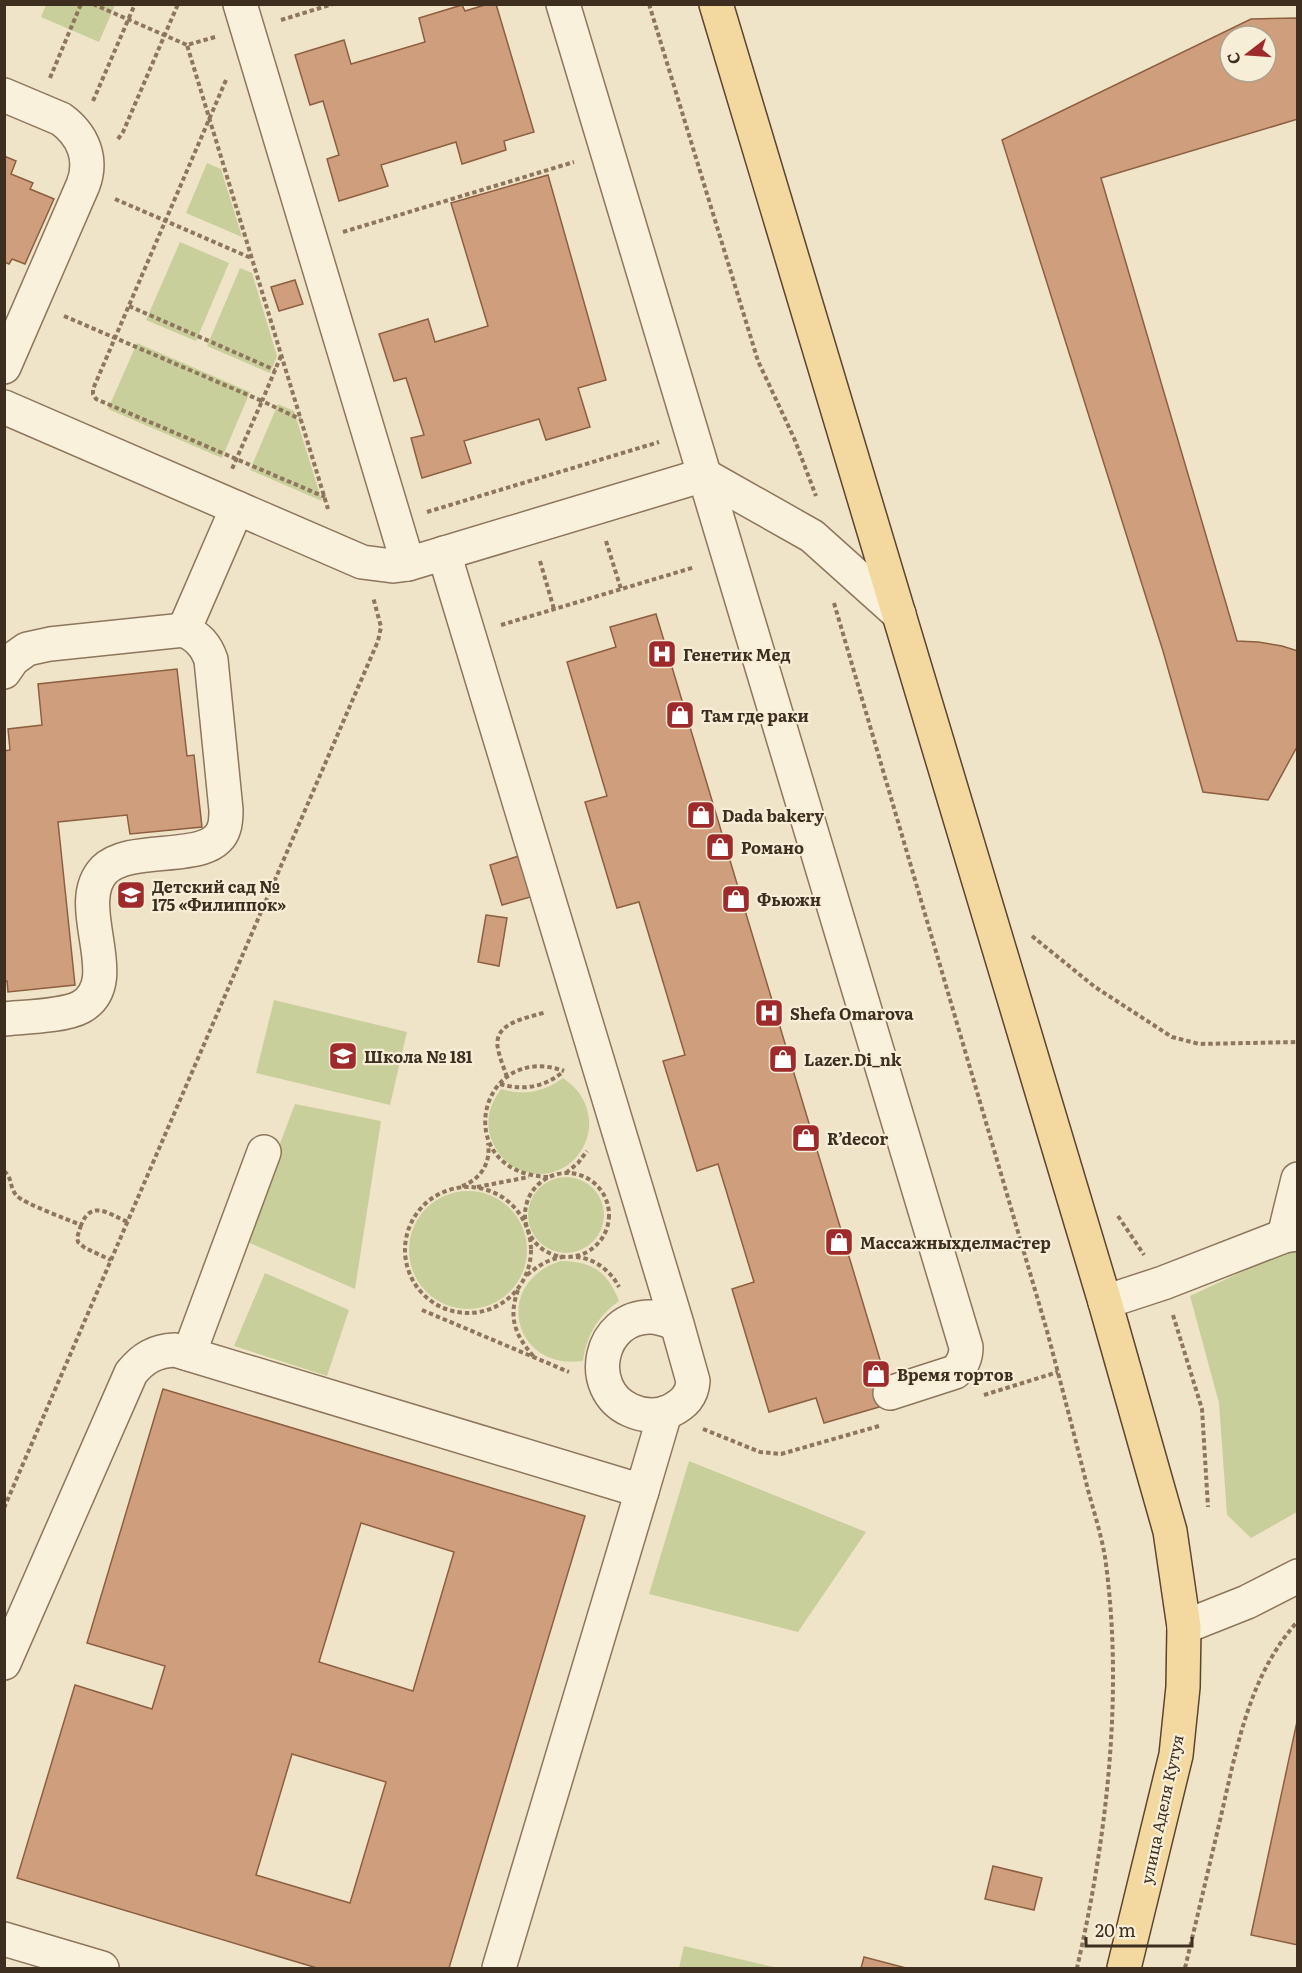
<svg xmlns="http://www.w3.org/2000/svg" width="1302" height="1973" viewBox="0 0 1302 1973" font-family="Literata,serif">
<style>
.green{fill:#c9cf9b}
.building{fill:#cf9f7d;stroke:#8d5f41;stroke-width:1.5;fill-rule:evenodd}
.lines{fill:none;stroke-linecap:round;stroke-linejoin:round}
.minor-casing{stroke:#8d765c;stroke-width:36}
.major-casing{stroke:#5b4430;stroke-width:36}
.path{stroke:#8d765c;stroke-width:4;stroke-dasharray:4.5 3;stroke-linecap:butt}
.minor{stroke:#faf1dc;stroke-width:33}
.major{stroke:#f3d9a0;stroke-width:33}
.labels{text-anchor:middle;dominant-baseline:central;stroke-width:4.5;stroke-linejoin:round;paint-order:stroke}
.poi-label{font-size:16px;font-weight:bold;fill:#3d2e20;stroke:#f7eed8;text-anchor:start}
.street-label{font-size:16px;fill:#3d2e20;stroke:#f7eed8}
</style>
<rect width="100%" height="100%" fill="#f0e4c8"/>
<g class="green">
<path d="M46 5V4L115 5 99 42 41 17Z"/>
<path d="M207 163 221 169 242 237 186 213Z"/>
<path d="M180 242 229 263 196 341 146 320Z"/>
<path d="M240 268 252 273 277 356 270 373 207 346Z"/>
<path d="M137 343 250 392 222 458 108 409Z"/>
<path d="M278 404 294 411 322 501 250 470Z"/>
<path d="M274 1000 407 1032 390 1105 256 1073Z"/>
<path d="M563 1078C619 1116 576 1192 520 1170 507 1164 498 1155 492 1141 484 1122 490 1104 501 1089 524 1096 544 1092 563 1078Z"/>
<path d="M295 1104 381 1121 355 1289 243 1240Z"/>
<circle cx="566" cy="1215" r="38"/>
<circle cx="468" cy="1250" r="59"/>
<path d="M1297 1249V1512L1251 1538 1227 1515 1219 1403 1190 1296 1286 1251Z"/>
<path d="M561 1261C592 1261 608 1272 619 1301 597 1317 587 1335 583 1361 512 1371 492 1282 561 1261Z"/>
<path d="M265 1273 349 1310 327 1376 234 1346Z"/>
<path d="M689 1461 866 1532 798 1632 649 1594Z"/>
<path d="M684 1946 778 1968H679Z"/>
</g>
<g class="building">
<path d="M488 4H496L534 132 504 141 506 150 462 164 456 142 381 165 388 186 339 201 327 159 339 155 323 101 310 105 295 55 344 40 351 64 425 42 419 18 462 5 465 11Z"/>
<path d="M1298 18V119L1101 178 1237 641 1258 642 1282 646 1298 651V745L1268 800 1203 792 1163 651 1002 140 1251 19ZM1230 36H1266V72H1230Z"/>
<path d="M4 156 16 161 11 174 33 183 30 189 54 199 25 264 12 259 9 264 4 262Z"/>
<path d="M548 175 606 380 578 388 590 427 546 440 539 419 464 441 471 463 422 478 411 438 424 435 406 378 394 381 379 334 428 319 435 342 488 326 451 203Z"/>
<path d="M295 280 303 304 279 311 271 287Z"/>
<path d="M656 614 893 1403 824 1423 816 1398 769 1412 732 1289 754 1282 718 1164 697 1171 663 1061 685 1055 639 902 617 908 585 802 607 796 567 662 616 647 610 627Z"/>
<path d="M177 669 187 756 194 755 202 827 130 834 127 815 58 822 75 985 8 992 7 981 4 982V751L10 750 8 729 42 725 38 684Z"/>
<path d="M522 855 534 896 502 905 490 865Z"/>
<path d="M486 915 507 918 499 966 478 962Z"/>
<path d="M163 1389 585 1516 449 1968H317L17 1878 75 1685 152 1709 165 1666 87 1643ZM361 1523 454 1552 413 1691 319 1662ZM292 1754 386 1782 350 1903 256 1875Z"/>
<path d="M1298 1717V1945L1251 1935Z"/>
<path d="M993 1866 1042 1878 1034 1910 985 1899Z"/>
<path d="M864 1957 906 1968H861Z"/>
</g>
<g class="lines">
<g class="minor-casing">
<g id="minor">
<path d="M240 4 408 564 704 475 812 536 899 614"/>
<path d="M563 4 966 1347C966 1357 963 1365 955 1372L890 1393"/>
<path d="M4 95 61 119C83 135 93 159 83 185L4 367"/>
<path d="M4 407 362 562 393 566 408 564"/>
<path d="M444 553 677 1324 693 1381C692 1396 684 1404 670 1411 657 1417 643 1416 630 1410 584 1389 599 1316 651 1317 660 1317 668 1321 677 1324"/>
<path d="M184 630 237 508"/>
<path d="M4 672 13 659 27 649 50 644 184 630C198 637 206 645 211 660L226 810C226 815 226 822 224 828 213 866 132 842 104 870 70 906 127 981 81 1007 65 1016 24 1017 4 1019"/>
<path d="M1284 1236 1298 1179"/>
<path d="M1105 1302 1163 1283 1284 1236 1298 1234"/>
<path d="M189 1354 264 1152"/>
<path d="M642 1491 665 1413"/>
<path d="M1184 1627 1247 1602 1298 1576"/>
<path d="M4 1663 131 1373C143 1358 155 1351 175 1350L642 1491 499 1968"/>
<path d="M4 1939 102 1968"/>
</g>
</g>
<g class="major-casing">
<path id="major" d="M716 4 1105 1302 1170 1531 1184 1627 1183 1687 1176 1755 1124 1968"/>
</g>
<g class="path">
<path d="M93 4 187 45"/>
<path d="M649 4 758 361 794 438 816 496"/>
<path d="M281 20 333 4"/>
<path d="M215 37 187 45 328 509"/>
<path d="M50 78 81 4"/>
<path d="M226 80 93 389V394L96 399 325 497"/>
<path d="M93 101 135 4"/>
<path d="M118 139 123 132 178 4"/>
<path d="M115 199 251 258"/>
<path d="M343 232 574 162"/>
<path d="M129 306 275 370"/>
<path d="M64 316 262 401 232 469"/>
<path d="M281 356 262 401 300 419"/>
<path d="M427 512 659 442"/>
<path d="M606 541 621 589"/>
<path d="M540 561 554 609"/>
<path d="M834 603 1047 1331C1061 1384 1075 1437 1088 1490 1094 1512 1101 1534 1105 1557 1124 1691 1107 1837 1077 1968"/>
<path d="M501 625 695 567"/>
<path d="M1032 936 1095 987 1172 1037 1199 1044 1298 1042"/>
<path d="M507 1077C504 1068 500 1059 498 1049 492 1022 528 1018 546 1012"/>
<path d="M500 1084C524 1091 544 1087 563 1072"/>
<path d="M4 1171C13 1178 9 1188 17 1196 25 1204 67 1219 81 1225 92 1199 108 1214 128 1222"/>
<path d="M566 1173 578 1163 587 1151"/>
<circle cx="567" cy="1215" r="42"/>
<path d="M548 1177C448 1173 478 1040 564 1071"/>
<path d="M462 1186C481 1179 491 1163 488 1143"/>
<circle cx="468" cy="1250" r="63"/>
<path d="M477 1187 529 1177"/>
<path d="M1118 1216 1144 1255"/>
<path d="M81 1225 77 1238 78 1242 85 1248 111 1260"/>
<path d="M576 1257C594 1258 611 1271 619 1287"/>
<path d="M527 1275C538 1266 548 1259 563 1257"/>
<path d="M518 1290C508 1318 515 1335 534 1357"/>
<path d="M422 1310 569 1372"/>
<path d="M1173 1315 1202 1409 1208 1507"/>
<path d="M984 1395 1058 1372"/>
<path d="M703 1429 760 1452 781 1454 879 1426"/>
<path d="M4 1508 378 641 381 627 373 597"/>
<path d="M1185 1968C1197 1918 1209 1867 1221 1816 1237 1747 1249 1675 1298 1621"/>
</g>
<use href="#minor" class="minor"/>
<use href="#major" class="major"/>
</g>
<defs>
<g id="hospital-square" transform="scale(1.5)"><rect x="-9" y="-9" width="18" height="18" rx="4" fill="#9e2a2b" stroke="#f7eed8"/><path d="M-5-5h3v3.5h4V-5h3V5h-3V1.5h-4V5h-3Z" fill="#fff"/></g>
<g id="shop-square" transform="scale(1.5)"><rect x="-9" y="-9" width="18" height="18" rx="4" fill="#9e2a2b" stroke="#f7eed8"/><path d="M-5-2.5h2.3a2.7 3.5 0 0 1 5.4 0H5L5.5 6h-11ZM-1.5-2.5h3a1.5 2.3 0 0 0-3 0Z" fill="#fff"/></g>
<g id="school-square" transform="scale(1.5)"><rect x="-9" y="-9" width="18" height="18" rx="4" fill="#9e2a2b" stroke="#f7eed8"/><path d="M0-5L7-2L0 1L-7-2ZM-4 1L0 2.5L4 1V4Q0 6-4 4Z" fill="#fff"/></g>
</defs>
<g fill-rule="evenodd">
<use href="#hospital-square" x="662" y="654"/>
<use href="#shop-square" x="680" y="715"/>
<use href="#shop-square" x="701" y="815"/>
<use href="#shop-square" x="720" y="847"/>
<use href="#school-square" x="131" y="895"/>
<use href="#shop-square" x="736" y="899"/>
<use href="#hospital-square" x="769" y="1013"/>
<use href="#school-square" x="343" y="1056"/>
<use href="#shop-square" x="783" y="1059"/>
<use href="#shop-square" x="806" y="1138"/>
<use href="#shop-square" x="839" y="1242"/>
<use href="#shop-square" x="876" y="1374"/>
</g>
<g class="labels">
<g class="poi-label">
<text x="683" y="654">Генетик Мед</text>
<text x="701" y="715">Там где раки</text>
<text x="722" y="815">Dada bakery</text>
<text x="741" y="847">Романо</text>
<text x="152" y="886">Детский сад №<tspan x="152" dy="18">175 «Филиппок»</tspan></text>
<text x="757" y="899">Фьюжн</text>
<text x="790" y="1013">Shefa Omarova</text>
<text x="364" y="1056">Школа № 181</text>
<text x="804" y="1059">Lazer.Di_nk</text>
<text x="827" y="1138">R’decor</text>
<text x="860" y="1242">Массажныхделмастер</text>
<text x="897" y="1374">Время тортов</text>
</g>
<g class="street-label">
<text transform="translate(1161 1809) rotate(-78)">улица Аделя Кутуя</text>
</g>
</g>
<rect width="1302" height="1973" fill="none" stroke="#3d2e20" stroke-width="12"/>
<g transform="translate(1248 54) rotate(253)"><circle r="28" fill="#f7eed8" stroke="#ada18e" stroke-width="1.5"/>
<path d="M0-4.5L10 22L0 15L-10 22Z" fill="#9e2a2b"/>
<text y="-9" font-size="16" font-weight="bold" text-anchor="middle" fill="#3d2e20">С</text>
</g>
<path d="M1086 1937v9h106v-9" fill="none" stroke="#3d2e20" stroke-width="3"/>
<text x="1095" y="1937" font-size="18" fill="#3d2e20" stroke="#f7eed8" stroke-width="4.5" paint-order="stroke">20 m</text>
</svg>
